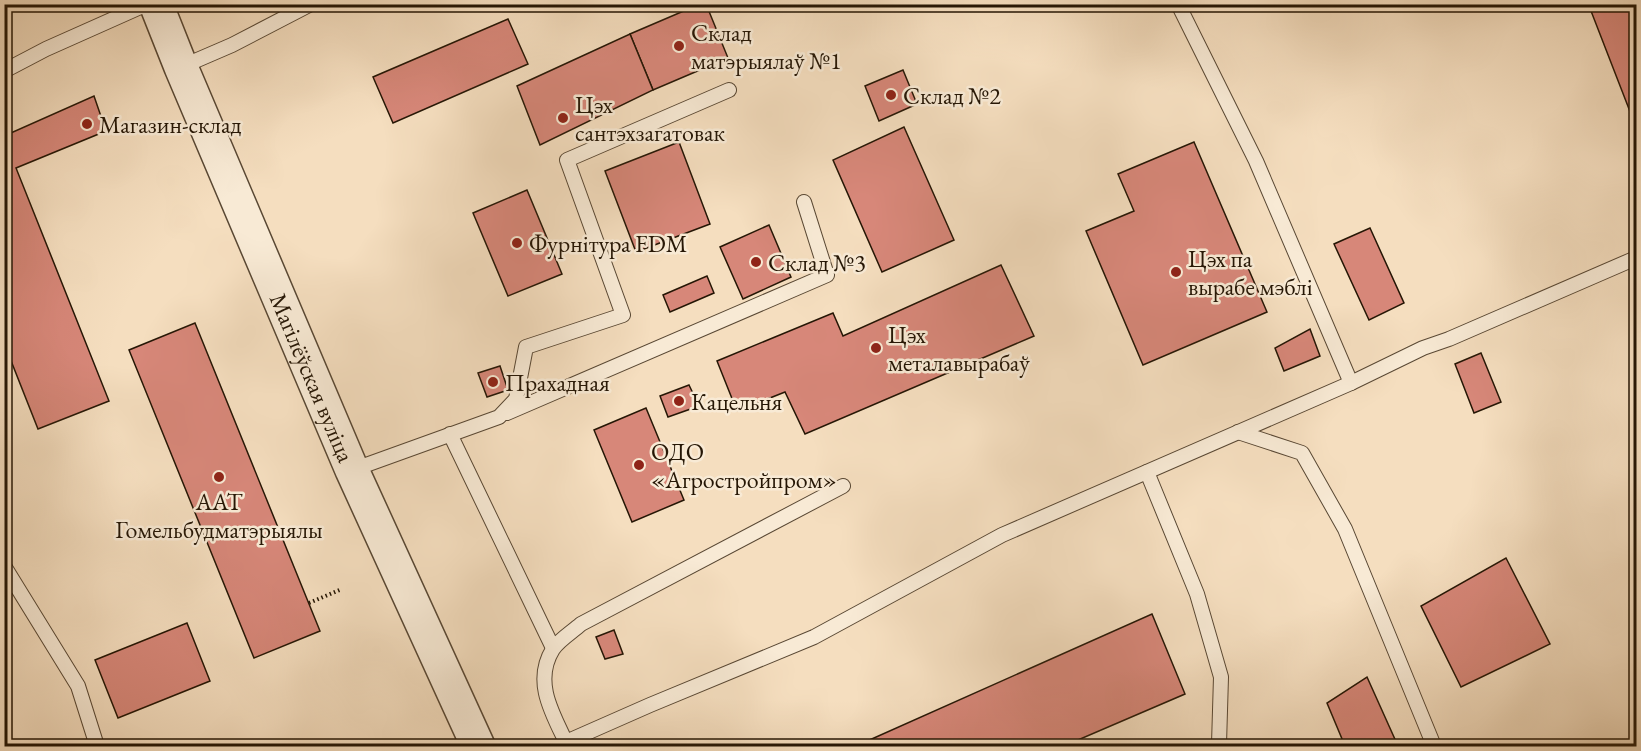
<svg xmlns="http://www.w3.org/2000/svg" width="1641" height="751" viewBox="0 0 1641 751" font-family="'EB Garamond',serif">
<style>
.building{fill:#d78779;stroke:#251605;stroke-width:1.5}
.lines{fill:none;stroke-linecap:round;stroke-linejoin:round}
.service-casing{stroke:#594834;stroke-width:16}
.tertiary-casing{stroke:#594834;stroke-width:36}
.path{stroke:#251605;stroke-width:4;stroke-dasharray:1.5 3;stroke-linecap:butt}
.service{stroke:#f8ead5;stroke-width:14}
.tertiary{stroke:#f8ead5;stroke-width:33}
.poi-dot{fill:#8f2418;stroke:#f8ead5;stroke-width:2}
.labels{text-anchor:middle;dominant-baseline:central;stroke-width:5;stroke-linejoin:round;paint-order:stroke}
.poi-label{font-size:24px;fill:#251605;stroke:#f8ead5;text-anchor:start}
.street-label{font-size:24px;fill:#251605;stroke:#f8ead5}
</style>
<rect width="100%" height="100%" fill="#f5debf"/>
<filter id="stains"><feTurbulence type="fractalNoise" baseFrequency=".00333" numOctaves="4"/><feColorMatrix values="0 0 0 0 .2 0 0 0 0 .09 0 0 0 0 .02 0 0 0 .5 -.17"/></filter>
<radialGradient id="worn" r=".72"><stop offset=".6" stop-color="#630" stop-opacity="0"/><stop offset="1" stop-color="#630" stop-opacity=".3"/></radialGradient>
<g class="building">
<path d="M700 4H706L728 58 653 90 630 34Z"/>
<path d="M1609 4H1636V127L1591 11Z"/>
<path d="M508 19 528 64 393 123 373 77Z"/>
<path d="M630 34 653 90 540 145 517 86Z"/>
<path d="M903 70 917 104 879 121 865 86Z"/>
<path d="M94 96 106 131 16 168 109 401 38 429 4 343V136Z"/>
<path d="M904 127 954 240 882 272 833 160Z"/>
<path d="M679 142 710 224 636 252 605 171Z"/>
<path d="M1194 142 1267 312 1143 365 1086 231 1134 211 1118 174Z"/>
<path d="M527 190 562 274 508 296 473 213Z"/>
<path d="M769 225 791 277 743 299 720 247Z"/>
<path d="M1370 228 1404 303 1369 320 1334 244Z"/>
<path d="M1001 265 1034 336 805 434 785 392 737 411 717 361 833 313 843 336Z"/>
<path d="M707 276 714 293 670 312 663 295Z"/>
<path d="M195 323 320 631 254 658 129 350Z"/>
<path d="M1310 329 1320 356 1284 371 1275 348Z"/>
<path d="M1481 353 1501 402 1474 413 1455 364Z"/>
<path d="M500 366 508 390 487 397 478 373Z"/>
<path d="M689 385 699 406 668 417 660 396Z"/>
<path d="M646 408 684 500 632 522 594 430Z"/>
<path d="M1506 558 1550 644 1461 687 1421 606Z"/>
<path d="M1152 614 1185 694 1064 746H856Z"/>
<path d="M187 623 210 681 118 718 95 660Z"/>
<path d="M614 630 623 654 605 659 596 637Z"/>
<path d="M1367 677 1398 746H1345L1327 703Z"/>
</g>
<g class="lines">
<g class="service-casing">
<g id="service">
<path d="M1178 4 1256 161 1351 383"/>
<path d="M181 67 232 45 311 4"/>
<path d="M4 71 46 49 147 4"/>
<path d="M507 413 827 275 804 202"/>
<path d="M1238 432 1302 453 1345 529 1434 746"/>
<path d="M450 434 553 648"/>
<path d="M352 470 499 417 516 399 526 347 623 315 567 160 729 90"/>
<path d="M1147 472 1197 594 1221 677 1219 744 1217 746"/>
<path d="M4 566 78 686 97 746"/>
<path d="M566 742C552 713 533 681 553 649 559 640 572 632 581 624L843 486"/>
<path d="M568 746 566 742 650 705 814 637 1002 535 1351 383 1423 348 1449 339 1636 258"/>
</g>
</g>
<g class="tertiary-casing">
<g id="tertiary">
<path id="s1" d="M156 4 181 67 352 470 478 746"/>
</g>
</g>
<path class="path" d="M309 603 342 589"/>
<use href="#service" class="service"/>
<use href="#tertiary" class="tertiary"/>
</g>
<g class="poi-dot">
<circle cx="679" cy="46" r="6"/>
<circle cx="891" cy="95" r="6"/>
<circle cx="563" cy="118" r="6"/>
<circle cx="87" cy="124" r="6"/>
<circle cx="517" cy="243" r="6"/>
<circle cx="756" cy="262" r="6"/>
<circle cx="1176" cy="272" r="6"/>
<circle cx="876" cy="348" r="6"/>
<circle cx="493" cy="382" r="6"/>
<circle cx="679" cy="401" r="6"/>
<circle cx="639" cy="465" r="6"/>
<circle cx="219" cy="477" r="6"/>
</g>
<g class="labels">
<g class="poi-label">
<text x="691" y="32">Склад<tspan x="691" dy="28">матэрыялаў №1</tspan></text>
<text x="903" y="95">Склад №2</text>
<text x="575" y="104">Цэх<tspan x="575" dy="28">сантэхзагатовак</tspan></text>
<text x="99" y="124">Магазин-склад</text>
<text x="529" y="243">Фурнітура FDM</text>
<text x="1188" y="258">Цэх па<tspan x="1188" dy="28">вырабе мэблі</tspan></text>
<text x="768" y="262">Склад №3</text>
<text x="888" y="334">Цэх<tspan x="888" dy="28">металавырабаў</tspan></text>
<text x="505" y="382">Прахадная</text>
<text x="691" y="401">Кацельня</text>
<text x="651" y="451">ОДО<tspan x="651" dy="28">«Агростройпром»</tspan></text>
<text x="219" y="501" text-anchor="middle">ААТ<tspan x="219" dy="28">Гомельбудматэрыялы</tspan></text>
</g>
<g class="street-label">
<text stroke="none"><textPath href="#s1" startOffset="405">Магілёўская вуліца</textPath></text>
</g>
</g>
<rect width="1641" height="751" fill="none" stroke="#f5debf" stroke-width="24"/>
<rect x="6" y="6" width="1629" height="739" fill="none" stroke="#251605" stroke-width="3"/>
<rect x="12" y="12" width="1617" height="727" fill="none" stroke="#251605" stroke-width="1.5"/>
<rect width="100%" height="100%" filter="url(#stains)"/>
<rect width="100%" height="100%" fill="url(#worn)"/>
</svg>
